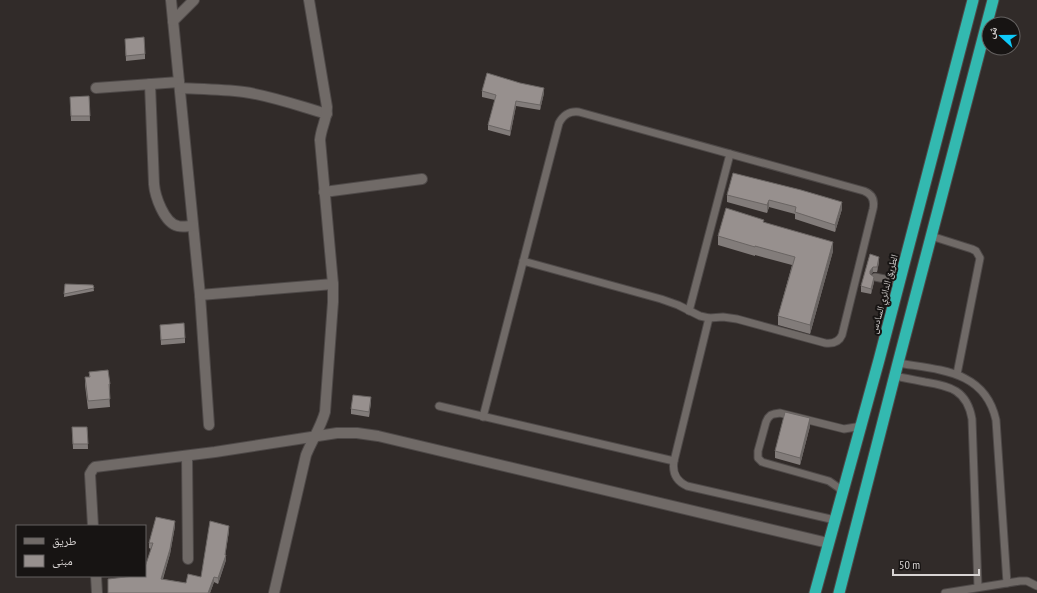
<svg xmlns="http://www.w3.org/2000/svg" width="1037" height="593" viewBox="0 0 1037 593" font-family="'PT Sans Narrow','Noto Naskh Arabic',sans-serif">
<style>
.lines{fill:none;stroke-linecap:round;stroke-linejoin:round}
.service-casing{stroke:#4e4948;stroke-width:9}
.minor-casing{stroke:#4e4948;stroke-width:12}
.trunk-casing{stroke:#4e4948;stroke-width:13}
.service{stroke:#706a67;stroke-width:7}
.minor{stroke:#706a67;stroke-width:10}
.trunk{stroke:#33b9b0;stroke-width:11}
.wall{fill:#827c7a}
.shaded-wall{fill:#6a6563}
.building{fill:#97908e;stroke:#6a6563}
.labels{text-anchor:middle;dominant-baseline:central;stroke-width:4;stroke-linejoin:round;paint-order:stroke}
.street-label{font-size:10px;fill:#d8d4d3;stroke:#171413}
</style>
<rect width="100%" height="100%" fill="#312b29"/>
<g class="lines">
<g class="service-casing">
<g id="service">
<path d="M931 236 972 249 976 251 980 258 957 374"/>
<path d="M875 277 899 282"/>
<path d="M689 311 730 154"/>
<path d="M709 318 674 461C672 473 676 481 687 486L835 520"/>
<path d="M898 363C939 370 985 370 996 420L1007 583"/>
<path d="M894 376C905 378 915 380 925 382 950 386 967 390 972 419L978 587"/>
<path d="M439 406 674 461"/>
<path d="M483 417 559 123C564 114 570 111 579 112L864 191C872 194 875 200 873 209L842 335C839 342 833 344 825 343L737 319 723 317 709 318 700 316 678 305 661 299 523 261"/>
<path d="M842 494 839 488 829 481 762 462 758 458V451L766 422 768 418 771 415 774 414 780 413 844 429 856 427 861 424"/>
<path d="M945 593 1020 581H1027L1037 586"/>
</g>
</g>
<g class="minor-casing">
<g id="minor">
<path d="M171 0 200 295 209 425"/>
<path d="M173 21 194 0"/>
<path d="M150 84 154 184C155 196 164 223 178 226 182 227 188 226 193 226"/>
<path d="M96 88 179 82"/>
<path d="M180 88C201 89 223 89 244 92 272 96 299 106 327 114"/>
<path d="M324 192 422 179"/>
<path d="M200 295 333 284"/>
<path d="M187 456 188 559"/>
<path d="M93 526 90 474 93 469 95 467 215 452 337 433H357L378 436 828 543"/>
<path d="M96 576 97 593"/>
<path d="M274 593 306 455C312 440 321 427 325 412L333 302V284L320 140C321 128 327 119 327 107L309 0"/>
</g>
</g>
<g class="trunk-casing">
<g id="trunk">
<path d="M815 593 879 360 973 0"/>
<path d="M839 593 898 363 993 0"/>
</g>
</g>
<use href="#service" class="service"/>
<use href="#minor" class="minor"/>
<use href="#trunk" class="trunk"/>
</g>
<g class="wall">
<path d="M125 39 145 54V59L126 61Z"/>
<path d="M482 91 544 93 540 110 516 106 510 136 488 130V125L495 100 482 97Z"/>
<path d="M89 96 90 121H71L70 97Z"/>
<path d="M727 195 842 209 835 232 795 219V214L769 207 767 213 727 202Z"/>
<path d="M764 222 833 251 810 334 778 325V316L792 265 755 255V256L718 245V236Z"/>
<path d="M870 254 879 262 877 272H873L871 274 874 282 871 294 861 292V286Z"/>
<path d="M65 284 93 285 94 291 64 297Z"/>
<path d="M160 325 185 338V343L161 345Z"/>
<path d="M89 372 110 384 109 391 110 407 88 409 85 385V377H89Z"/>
<path d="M371 402 369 417 351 414V409Z"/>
<path d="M810 426 800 465 775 458V451Z"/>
<path d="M72 427H87L88 449H73Z"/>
<path d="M175 526 170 554 163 579 186 583 201 577 229 531 225 555 226 560 218 584 214 582 210 593 145 576 151 549 149 548V543Z"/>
</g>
<g class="shaded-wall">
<path d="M544 88V93L540 110V105Z"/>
<path d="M516 101V106L510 136V131Z"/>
<path d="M769 200V207L767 213V205Z"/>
<path d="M842 202V209L835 232V225Z"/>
<path d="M833 242V251L810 334V325Z"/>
<path d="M879 257V262L877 272V267Z"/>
<path d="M873 267V272L870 276V271Z"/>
<path d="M874 277V282L871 294V289Z"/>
<path d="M371 397V402L369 417V412Z"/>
<path d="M810 418V426L800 465V458Z"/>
<path d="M175 521V526L170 554 161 584V579Z"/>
<path d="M229 526V531L225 557 226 555V560L218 584V578L225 555Z"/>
<path d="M214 577V582L210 593H208Z"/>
</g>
<g class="building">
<path d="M144 37 145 54 126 56 125 39Z"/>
<path d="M487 73 520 83 544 88 540 105 516 101 510 131 488 125 496 95 482 91Z"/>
<path d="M89 96 90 116H71L70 97Z"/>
<path d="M733 173 801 190 842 202 835 225 795 212 796 207 769 200 767 205 727 195Z"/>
<path d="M726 208 764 220 763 222 833 242 810 325 778 316 795 257 755 246V247L718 236Z"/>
<path d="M870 254 879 257 877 267H873L870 271V274L874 277 871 289 861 286Z"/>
<path d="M65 284 93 285 94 288 64 294Z"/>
<path d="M184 323 185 338 161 340 160 325Z"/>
<path d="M108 370 110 384H109L110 399 88 401 85 377H90L89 372Z"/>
<path d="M353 395 371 397 369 412 351 409Z"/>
<path d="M785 412 810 418 800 458 775 451Z"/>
<path d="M72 427H87L88 444H73Z"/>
<path d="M156 517 175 521 170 549 161 579 186 583 188 574 201 577 210 521 229 526 225 555H226L218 578 214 577 208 593H108V579L134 576H145V567L153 543H149Z"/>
</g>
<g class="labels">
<g class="street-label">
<text transform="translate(884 294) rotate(-75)">الطريق الدائري السادس</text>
</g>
</g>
<rect x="16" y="525" width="130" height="52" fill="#171413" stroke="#646160"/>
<rect x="24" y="538" width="20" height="6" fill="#706a67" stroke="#646160"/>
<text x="52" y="545" font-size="12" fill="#d8d4d3">طريق</text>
<rect x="24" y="555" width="20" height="12" fill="#97908e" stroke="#646160"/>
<text x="52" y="565" font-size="12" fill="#d8d4d3">مبنى</text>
<g transform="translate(1001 36) rotate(291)"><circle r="19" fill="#171413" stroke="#646160"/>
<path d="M0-3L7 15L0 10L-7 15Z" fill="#0ecafa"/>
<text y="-6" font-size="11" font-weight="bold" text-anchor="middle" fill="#d8d4d3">ش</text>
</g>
<path d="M893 569v6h86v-6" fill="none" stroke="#d8d4d3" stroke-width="2"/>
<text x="899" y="569" font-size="12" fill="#d8d4d3" stroke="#171413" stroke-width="3" paint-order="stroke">50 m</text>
</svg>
